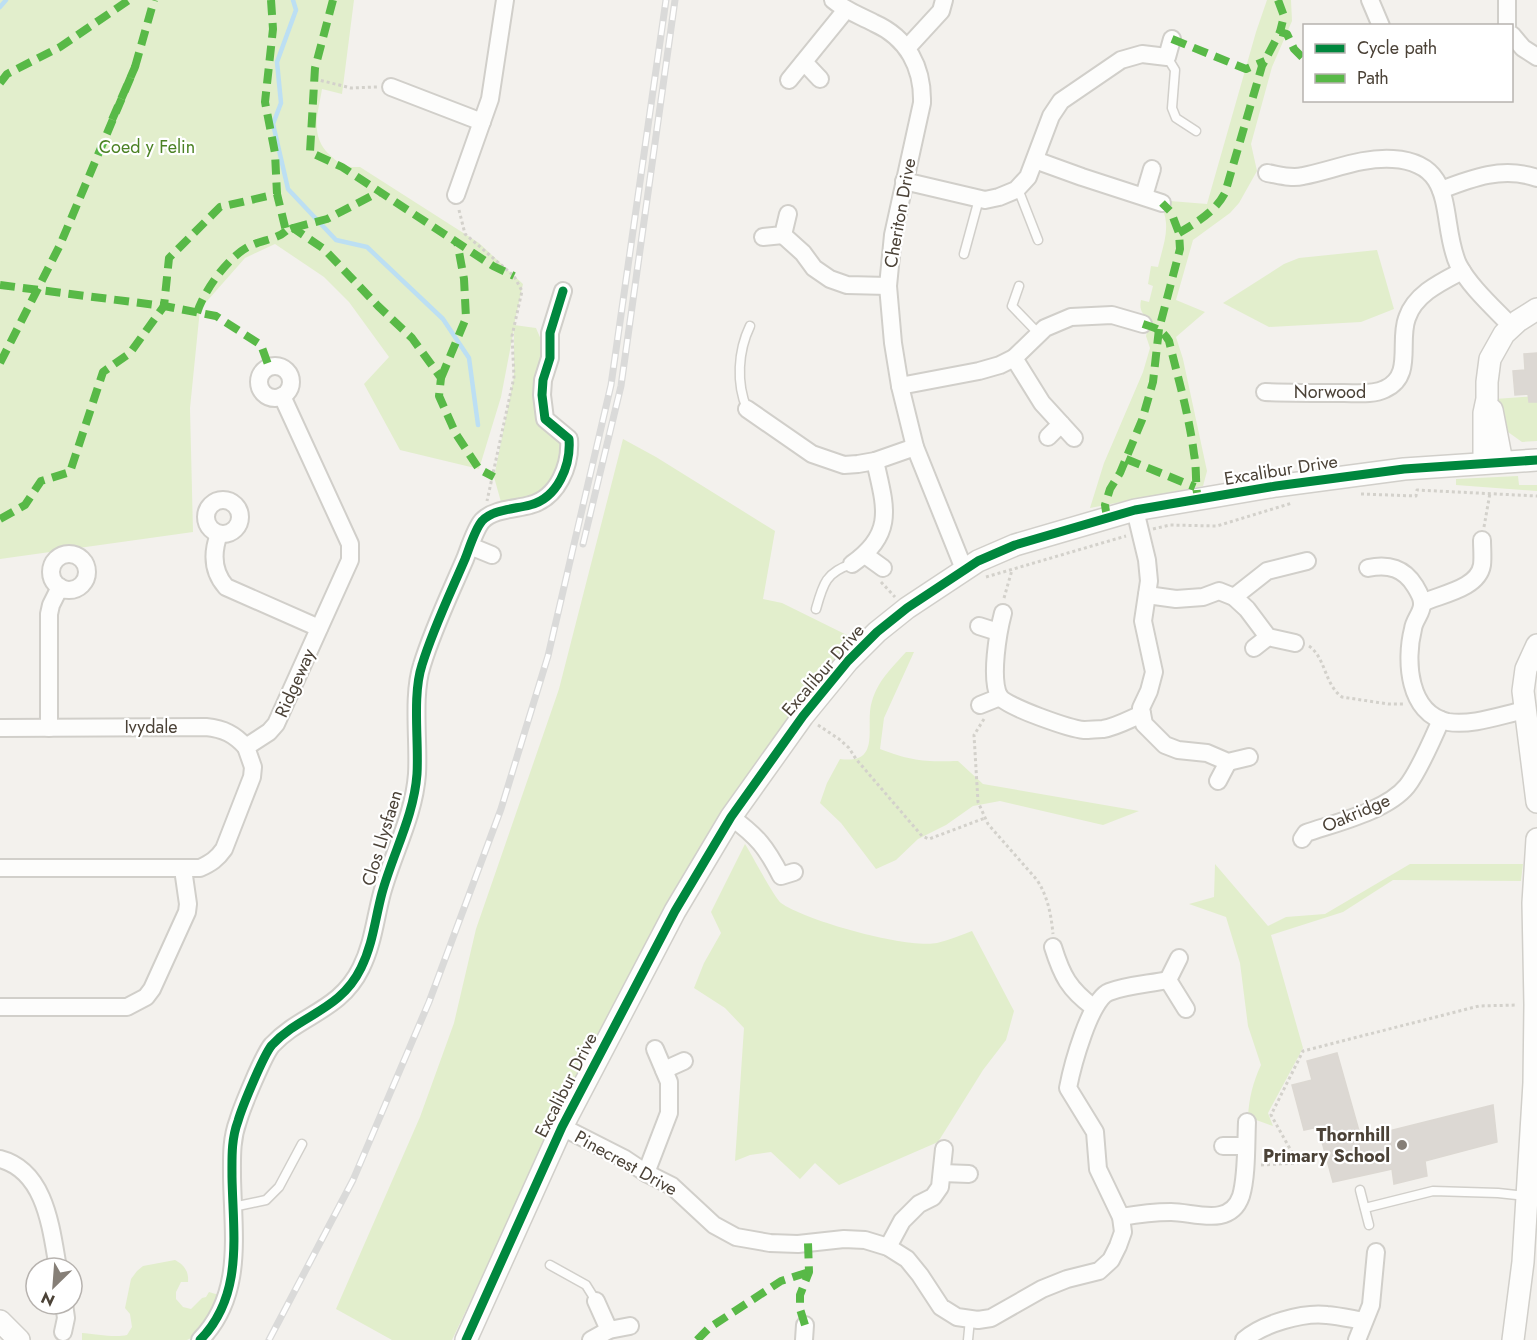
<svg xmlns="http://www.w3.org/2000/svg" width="1537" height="1340" viewBox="0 0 1537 1340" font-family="Jost,sans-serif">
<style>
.green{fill:#e2eecc}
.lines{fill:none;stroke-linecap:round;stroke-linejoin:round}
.stream{stroke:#bcdff3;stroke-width:4.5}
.building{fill:#dcd8d3;stroke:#dcd8d2;stroke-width:1.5}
.service-casing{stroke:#d1cfca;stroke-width:11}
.minor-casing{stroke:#d1cfca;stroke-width:20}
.tertiary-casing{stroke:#d1cfca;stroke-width:24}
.path{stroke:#d3d1cb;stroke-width:3;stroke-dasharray:3 3;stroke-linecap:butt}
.service{stroke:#fdfdfc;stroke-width:8}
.minor{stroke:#fdfdfc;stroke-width:16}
.tertiary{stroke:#fdfdfc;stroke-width:21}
.rail-casing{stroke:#dadad9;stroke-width:7}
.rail{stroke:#fff;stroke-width:4.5;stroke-dasharray:14;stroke-linecap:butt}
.quiet{stroke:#58b947;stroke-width:8;stroke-dasharray:15 8;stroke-linecap:butt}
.cycleway-casing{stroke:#fff;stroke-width:13}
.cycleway{stroke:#00873e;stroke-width:9}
.poi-dot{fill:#867f77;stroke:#fff;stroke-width:2}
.labels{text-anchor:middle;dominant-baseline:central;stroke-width:4.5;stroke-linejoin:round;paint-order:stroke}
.park-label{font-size:18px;fill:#4c8225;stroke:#fff}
.street-label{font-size:18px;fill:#4b4237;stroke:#fff}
.poi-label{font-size:18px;font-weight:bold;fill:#4b4237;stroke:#fff;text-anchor:end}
</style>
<rect width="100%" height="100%" fill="#f3f1ed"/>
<g class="green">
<path d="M0 0H354L342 94 322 89C318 114 309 137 331 156 343 167 345 167 360 167L479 243 523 284 514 325 536 328 545 349V419L569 439 563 475 533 497 501 502 494 477 514 377V329L501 397 479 469 400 450 364 384 389 357 349 302 324 277 275 244 245 258 200 309 190 408 193 532 0 559Z"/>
<path d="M1267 0H1291L1292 21 1272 67 1251 144 1257 171 1239 203 1230 213 1193 240 1176 300 1205 312 1176 337 1183 359 1207 471 1203 486 1090 508 1104 463 1143 372 1150 348 1146 336 1150 320C1142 314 1139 310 1141 300L1149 302 1153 286 1148 284 1151 266 1158 267C1162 249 1170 231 1164 213L1169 209 1170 201 1207 204 1256 32Z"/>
<path d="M1377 250 1394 309 1361 322 1269 327 1223 303 1284 264 1299 258Z"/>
<path d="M1537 396V441L1522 442 1508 432 1495 399Z"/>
<path d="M623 439 656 457 775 531 763 599 782 603 861 642 834 661 704 843 666 905 555 1123 452 1340H392L336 1309 420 1117 454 1023 476 929 559 689Z"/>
<path d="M1518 476 1519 485H1537V491L1456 485V479Z"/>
<path d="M906 652H914L884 718 880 749C911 761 925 762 958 761L983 784 1139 811 1103 825 1000 801 973 806 946 825 918 839 896 860 876 869 841 823 820 803 827 783 840 759C883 765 864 725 872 701 879 679 891 669 906 652Z"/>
<path d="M745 844C752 855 774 897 781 903 806 921 908 949 937 943 949 940 961 935 972 931L1014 1011 1006 1040 983 1070 938 1142 839 1185 815 1163 800 1179 771 1152 750 1155 735 1161 744 1028 725 1008 694 988 704 963 721 933 711 912Z"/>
<path d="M1215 864 1268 926 1286 917 1325 914 1410 864H1523L1521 881 1393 880 1343 912 1271 935 1303 1048 1268 1113 1273 1126 1248 1117C1249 1098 1253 1082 1261 1065L1248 1026 1240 963 1226 917 1189 904 1214 897Z"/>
<path d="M175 1260C184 1265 189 1271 188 1282H181L176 1292V1299L183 1307 191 1309 202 1298 206 1297 209 1292 219 1295C212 1311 205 1333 187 1340H82V1333C94 1334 116 1338 127 1335L132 1327 130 1314 125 1308 131 1279 137 1271 143 1266Z"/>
</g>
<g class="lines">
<g class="stream">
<path d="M293 0 296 10 277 62 281 103 273 124 288 189 336 240 367 247 443 319 469 358 478 425"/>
<path d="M0 7 6 0"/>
</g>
</g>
<g class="building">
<path d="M1537 353V402H1529L1528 394 1515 395 1513 371 1525 370 1524 354Z"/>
<path d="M1337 1053 1361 1138 1493 1105 1497 1142 1425 1161 1427 1176 1394 1184 1392 1169 1333 1182 1318 1127 1304 1130 1292 1085 1312 1080 1307 1061Z"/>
</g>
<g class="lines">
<g class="service-casing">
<g id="service">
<path d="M1167 57 1175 70 1172 108 1176 118 1196 131"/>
<path d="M1018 189 1038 240"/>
<path d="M964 254 979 199"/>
<path d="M1019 286 1012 306 1038 333"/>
<path d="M747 409C736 383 738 351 750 326"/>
<path d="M816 609C823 584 826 572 852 564"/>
<path d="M1360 1190 1369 1225"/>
<path d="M233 1207 266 1200 279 1187 302 1144"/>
<path d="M1365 1208 1433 1191 1498 1193 1526 1196"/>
<path d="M550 1265 586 1285 596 1301"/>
<path d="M968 1340 970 1319"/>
</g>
</g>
<g class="minor-casing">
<g id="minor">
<path d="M833 0C846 11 859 15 874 23 908 38 923 68 922 103L893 235 888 286 893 343 900 386 915 447 964 569"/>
<path d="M1370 0 1381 26"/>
<path d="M1507 0V26"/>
<path d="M1512 35 1523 48 1537 57"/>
<path d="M907 48 941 11 944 0"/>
<path d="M804 62 820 79"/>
<path d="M789 80 845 11"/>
<path d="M391 87 482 122"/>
<path d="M1035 160 1082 177 1162 203"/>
<path d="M1267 173C1279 175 1291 179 1303 176 1334 170 1361 157 1393 159 1459 163 1439 222 1458 264 1469 286 1495 309 1512 327"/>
<path d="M904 181 985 200 999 197 1016 190 1028 177 1051 116 1061 101 1121 60 1142 54 1167 57 1172 39"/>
<path d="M1441 190C1472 178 1503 166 1537 178"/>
<path d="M456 195 490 99 505 0"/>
<path d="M1144 196 1152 169"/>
<path d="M783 235 803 253 814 268 830 279 847 285 888 286"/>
<path d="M763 237 783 235 788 214"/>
<path d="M1014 358 1042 403 1074 438"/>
<circle cx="275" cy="382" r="16"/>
<path d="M900 386 979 371 1000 365 1014 358 1045 328 1071 317 1112 315 1143 324"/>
<path d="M1265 392C1292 393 1318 393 1344 393 1357 393 1373 395 1385 389 1414 376 1398 342 1407 318 1415 294 1441 282 1462 271"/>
<path d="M747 409 812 454 844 465 858 464 875 461 915 447"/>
<path d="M1048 437 1061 424"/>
<circle cx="223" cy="517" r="17"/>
<path d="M1135 510 1147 560 1149 581 1143 621 1154 672 1149 691 1141 708 1144 724 1165 745 1178 750 1207 753 1228 762 1249 757"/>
<path d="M219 534C212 553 212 571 226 587L319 628"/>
<path d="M470 546 492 555"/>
<circle cx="69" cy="572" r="18"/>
<path d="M865 555 883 568"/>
<path d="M852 564C896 533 885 506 875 461"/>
<path d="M1368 568C1389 564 1404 568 1415 586 1418 591 1422 597 1422 603 1423 612 1414 620 1413 629 1405 660 1408 714 1448 722 1472 726 1501 715 1525 710"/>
<path d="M1147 595 1176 599 1203 597 1219 591 1234 597 1247 609 1268 637 1295 643"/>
<path d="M1234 597 1267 571 1307 561"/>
<path d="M1422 603C1441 594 1478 589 1482 565 1483 557 1482 548 1482 540"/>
<path d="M1003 613C998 632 990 678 999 696 1006 707 1071 729 1084 730 1090 730 1097 729 1103 729 1116 727 1130 719 1142 714"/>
<path d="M979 626 998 632"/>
<path d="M1254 648 1268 637"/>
<path d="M980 705 1000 697"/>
<path d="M0 728 206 727C224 729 234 734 246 747"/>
<path d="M49 728V614L51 605 60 587"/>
<path d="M1218 781 1228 762"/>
<path d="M731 817C758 837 766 847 781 876L794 872"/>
<path d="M1302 839 1306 833C1335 823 1387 811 1407 786 1419 771 1433 738 1441 720"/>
<path d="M0 868H200C211 863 217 859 224 849L252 777 253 767 246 747 269 732 276 724 350 560V544L282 396"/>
<path d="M1053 947C1062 976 1069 989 1093 1007"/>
<path d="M1179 958 1168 980 1186 1009"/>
<path d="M0 1007H127L146 997 152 989 187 912 188 904 183 869"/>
<path d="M664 1070 684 1061"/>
<path d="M562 1127 625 1159 646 1173 672 1186 714 1225 736 1237 770 1243 798 1244 844 1239 865 1240 888 1247 907 1259 920 1275 941 1307 957 1317 978 1320 991 1318 1042 1289 1067 1279 1099 1271 1111 1260 1118 1246 1123 1232 1121 1217 1098 1169 1095 1132 1068 1088C1072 1067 1090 999 1109 992 1127 985 1149 984 1168 980"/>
<path d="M1223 1146H1246"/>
<path d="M0 1159C46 1171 51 1229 58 1268"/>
<path d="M646 1173 669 1113V1082L655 1049"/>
<path d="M942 1173 969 1174"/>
<path d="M1121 1217C1138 1214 1154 1212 1171 1212 1194 1212 1230 1228 1241 1196 1247 1176 1246 1144 1247 1122"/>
<path d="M888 1247 902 1221 919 1204 933 1197 940 1187 944 1149"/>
<path d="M596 1301 609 1330"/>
<path d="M63 1332 66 1318 64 1304"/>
<path d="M200 1340C244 1295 233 1235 232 1177 232 1158 231 1140 238 1121 242 1107 264 1054 272 1045 301 1014 340 1011 361 968 373 944 375 919 382 893 393 853 414 816 417 774 419 742 412 695 422 665 433 629 450 594 465 559 469 549 475 529 482 521 493 509 516 509 530 505 558 498 571 465 569 439L545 419 542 395 543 380 550 358V333L563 291"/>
<path d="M591 1340 609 1330 630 1326"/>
<path d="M804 1340 805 1325"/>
<path d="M1244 1340C1262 1324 1303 1312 1327 1315 1339 1316 1352 1319 1364 1321"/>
<path d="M1357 1340 1371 1305 1376 1252"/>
</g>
</g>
<g class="tertiary-casing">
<g id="tertiary">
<path d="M1492 410 1502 462"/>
<path d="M1484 463V413L1487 399V382L1490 359 1504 334 1518 321 1537 309"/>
<path d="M1537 645 1526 669 1523 691 1537 802"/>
<path d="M0 1321 19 1340"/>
<path d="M466 1340 562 1127 675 911 731 817 803 716 848 661 877 632 907 608 978 561 1015 545 1135 510 1276 486 1404 469 1537 460"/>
<path d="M1513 1340 1523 1262 1534 1083 1535 1005 1533 903 1537 839"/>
</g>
</g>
<g class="path">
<path d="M315 79 351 88 377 87"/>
<path d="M459 210 465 234 514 276 522 291 512 336 514 377 487 501"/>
<path d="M1361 494 1416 496 1417 490 1537 496"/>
<path d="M1484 527 1490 493"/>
<path d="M1153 529 1170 525 1217 526 1292 503"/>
<path d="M986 577 1126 536"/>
<path d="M881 582 895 597"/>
<path d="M1004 598 1012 570"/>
<path d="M1309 646C1326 658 1324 684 1342 697L1388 704H1405"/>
<path d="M984 719 974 735 978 802 988 824 1037 880C1048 897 1051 914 1053 934"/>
<path d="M818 725 839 739 849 748 856 759 922 836 929 839 985 818"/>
<path d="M1261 1165 1298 1163 1271 1115 1303 1051 1479 1006 1517 1005"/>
</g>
<use href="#service" class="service"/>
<use href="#minor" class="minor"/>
<use href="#tertiary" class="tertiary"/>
<g class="rail-casing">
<g id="rail">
<path d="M583 544 621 386 675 0"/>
<path d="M269 1340 353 1180 429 1002 501 809 548 656 611 385 666 0"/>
</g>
</g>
<use href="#rail" class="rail"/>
<g class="quiet">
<path d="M271 0 273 29 265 102 275 153 277 194"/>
<path d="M333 0 315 68 310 152 342 167 493 266 514 276"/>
<path d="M1278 0 1284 16 1280 32"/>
<path d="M1172 39 1246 69 1265 61"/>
<path d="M135 67 154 0"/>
<path d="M0 83 7 74 60 47 129 0"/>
<path d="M293 228 327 219 381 191"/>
<path d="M1179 233C1197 222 1215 212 1225 193L1262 66 1280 32 1287 34 1294 49 1304 59"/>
<path d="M0 285 164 306 216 316 261 345 269 367"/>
<path d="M197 313C204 290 230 254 252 245 263 240 277 239 286 231"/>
<path d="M1143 324C1155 328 1162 329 1169 341 1178 378 1189 415 1194 454 1197 469 1195 485 1198 500"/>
<path d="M0 363 60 245 135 67 112 120"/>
<path d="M441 378 466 318 464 279 457 241"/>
<path d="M1126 459 1195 487"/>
<path d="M1107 518 1105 505 1110 489 1120 473 1142 420 1153 382 1159 329 1180 249 1179 233 1171 212 1162 203"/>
<path d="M0 519 25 505 41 481 70 472 103 372 130 353 164 306 169 258 220 207 277 194 286 231 293 228 324 249 378 306 412 338 441 378 439 396 456 434 479 469 494 477"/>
<path d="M805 1325 800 1309V1295L809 1272 808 1243"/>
<path d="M697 1340 709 1328 781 1281 809 1272"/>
</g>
<g class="cycleway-casing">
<g id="cycleway">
<path d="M200 1340C244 1295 233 1235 232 1177 232 1158 231 1140 238 1121 242 1107 264 1054 272 1045 301 1014 340 1011 361 968 373 944 375 919 382 893 393 853 414 816 417 774 419 742 412 695 422 665 433 629 450 594 465 559 469 549 475 529 482 521 493 509 516 509 530 505 558 498 571 465 569 439L545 419 542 395 543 380 550 358V333L563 291"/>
<path d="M466 1340 562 1127 675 911 731 817 803 716 848 661 877 632 907 608 978 561 1015 545 1135 510 1276 486 1404 469 1537 460"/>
</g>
</g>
<use href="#cycleway" class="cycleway"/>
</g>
<circle class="poi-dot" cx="1402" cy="1145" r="6"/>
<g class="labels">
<g class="park-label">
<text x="147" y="147">Coed y Felin</text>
</g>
<g class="street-label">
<text transform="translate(900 213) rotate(-80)">Cheriton Drive</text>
<text x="1330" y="392">Norwood</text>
<text transform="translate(1281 470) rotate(-9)">Excalibur Drive</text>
<text transform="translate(823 670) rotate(-49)">Excalibur Drive</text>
<text transform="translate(295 683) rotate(-66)">Ridgeway</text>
<text x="151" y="727">Ivydale</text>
<text transform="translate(1356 813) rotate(-23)">Oakridge</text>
<text transform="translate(382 838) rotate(-73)">Clos Llysfaen</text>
<text transform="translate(566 1085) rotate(-63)">Excalibur Drive</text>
<text transform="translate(626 1163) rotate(29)">Pinecrest Drive</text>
</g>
<g class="poi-label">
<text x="1390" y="1135">Thornhill<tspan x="1390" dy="21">Primary School</tspan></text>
</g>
</g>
<rect x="1303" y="24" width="210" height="78" fill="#ffffff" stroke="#b7b3af" stroke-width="1.5"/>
<rect x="1315" y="44" width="30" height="9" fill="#00873e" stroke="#b7b3af" stroke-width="1.5"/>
<text x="1357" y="54" font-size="18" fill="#4b4237">Cycle path</text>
<rect x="1315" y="74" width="30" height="9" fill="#58b947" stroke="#b7b3af" stroke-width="1.5"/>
<text x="1357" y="84" font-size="18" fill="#4b4237">Path</text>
<g transform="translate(54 1286) rotate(205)"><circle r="28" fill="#ffffff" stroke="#b7b3af" stroke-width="1.5"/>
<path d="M0-4.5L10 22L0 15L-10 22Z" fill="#867f77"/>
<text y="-9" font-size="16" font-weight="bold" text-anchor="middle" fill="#4b4237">N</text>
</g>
</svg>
